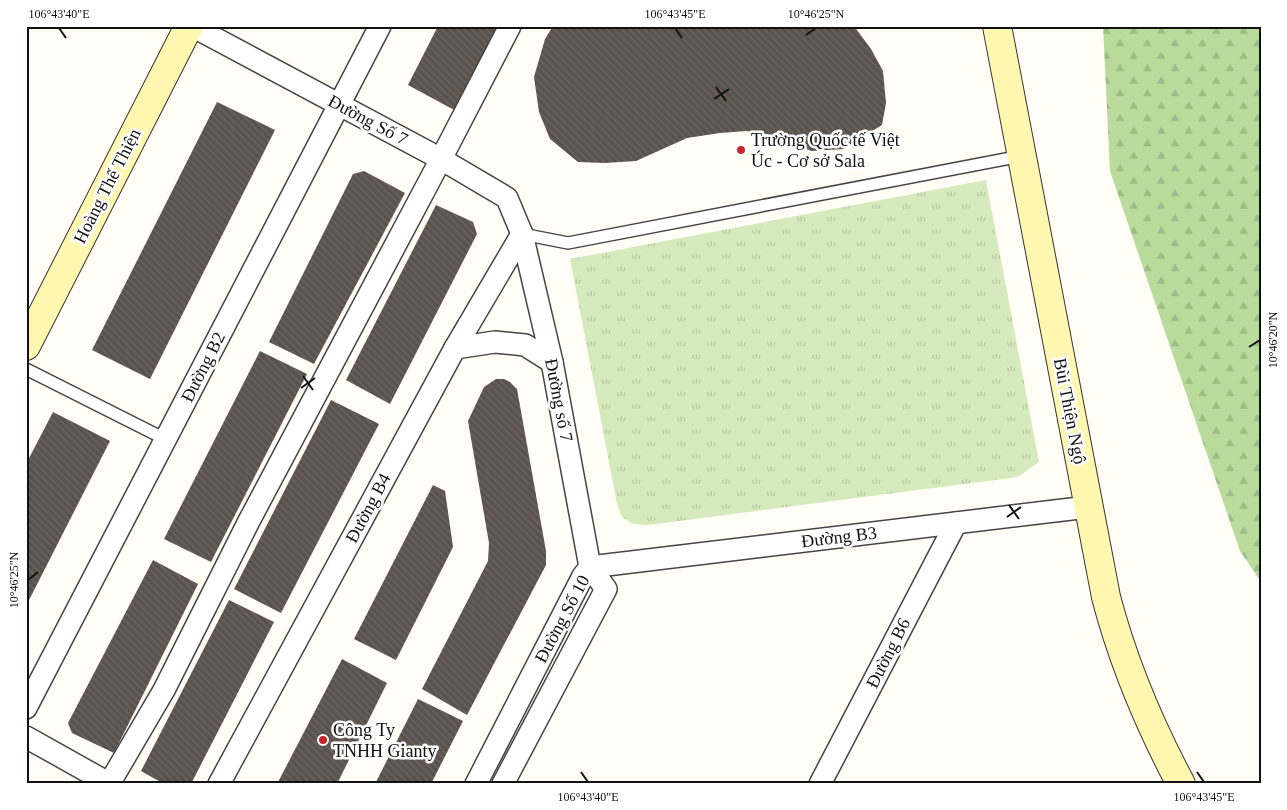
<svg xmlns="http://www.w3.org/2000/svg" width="1287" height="810" viewBox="0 0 1287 810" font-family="'Times New Roman',serif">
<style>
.grass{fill:url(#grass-tufts)}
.forest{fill:url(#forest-firs)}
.building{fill:url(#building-back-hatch)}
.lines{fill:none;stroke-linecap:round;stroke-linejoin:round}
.lane-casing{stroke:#444;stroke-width:14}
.street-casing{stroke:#444;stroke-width:24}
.secondary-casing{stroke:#333;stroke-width:30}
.lane{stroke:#fff;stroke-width:11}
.street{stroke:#fff;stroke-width:21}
.secondary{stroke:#fff6b0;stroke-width:28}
.ticks{fill:none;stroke:#111;stroke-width:2}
.poi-dot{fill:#c4262e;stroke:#fff;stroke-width:2}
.labels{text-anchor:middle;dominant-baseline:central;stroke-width:5;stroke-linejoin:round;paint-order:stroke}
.street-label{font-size:18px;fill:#111;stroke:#fff}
.poi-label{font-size:18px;fill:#111;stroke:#fff;text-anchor:start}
.neatline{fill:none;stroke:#111;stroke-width:2}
.ticks-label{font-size:12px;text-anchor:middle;fill:#111}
</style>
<defs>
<pattern id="grass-tufts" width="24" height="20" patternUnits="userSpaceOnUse" patternTransform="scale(1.25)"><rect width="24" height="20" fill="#d5ebbd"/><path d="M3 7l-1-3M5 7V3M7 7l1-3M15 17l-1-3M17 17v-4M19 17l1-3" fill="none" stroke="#b6c8a1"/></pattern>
<pattern id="forest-firs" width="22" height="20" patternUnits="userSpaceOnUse" patternTransform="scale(1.25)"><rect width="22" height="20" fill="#b9dc9c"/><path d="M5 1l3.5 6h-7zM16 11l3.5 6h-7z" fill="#9ebc85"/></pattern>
<pattern id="building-back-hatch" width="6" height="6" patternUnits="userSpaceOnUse" patternTransform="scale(1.25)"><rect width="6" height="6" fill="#5a524d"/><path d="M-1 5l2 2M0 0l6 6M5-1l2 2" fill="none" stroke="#6d6662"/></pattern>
</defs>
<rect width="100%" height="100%" fill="#fffdf5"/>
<path class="grass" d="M986 180 1039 462 1018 477 648 525 633 524 622 517 617 504 570 259Z"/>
<path class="forest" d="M1103 26H1261V582L1240 551 1110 171Z"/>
<g class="building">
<path d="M438 26H499L456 111 408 85Z"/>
<path d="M553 26H854L871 49 883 71 886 103 882 125 843 149 811 151 794 143 766 134 746 131 720 133 687 138 636 161 605 163 578 162 550 139 539 112 534 77 545 39Z"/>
<path d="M217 102 275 130 150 379 92 350Z"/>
<path d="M364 171 405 193 314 364 269 342 353 174Z"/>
<path d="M436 205 473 222 477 234 390 404 346 380Z"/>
<path d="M260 351 307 374 211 562 164 539Z"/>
<path d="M496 379H504L510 382 517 389 546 551V565L467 715 422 689 488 561 489 543 468 421 484 387Z"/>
<path d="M331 400 379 424 281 613 234 589Z"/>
<path d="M53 412 110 441 26 606V464Z"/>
<path d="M433 485 445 491 453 547 396 660 354 639Z"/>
<path d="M153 560 198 584 114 753 72 733 68 723Z"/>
<path d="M229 600 274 622 191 784H164L141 771Z"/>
<path d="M342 659 387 683 337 784H277Z"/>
<path d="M418 699 463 721 431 784H375Z"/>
</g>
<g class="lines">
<g class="lane-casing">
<g id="lane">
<path d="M522 234 568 243 1021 156"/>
<path d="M26 369 165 439"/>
</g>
</g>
<g class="street-casing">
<g id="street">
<path d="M192 26 441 159 507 198 522 234 552 362 590 567 606 589 503 784"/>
<path d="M455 348 495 342 525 345 552 362"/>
<path d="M590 567 1088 507"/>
<path d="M26 708 380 26"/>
<path d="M26 737 110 784"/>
<path d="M109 784 164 690 249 521 441 159 510 26"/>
<path d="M219 784 455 348 522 234"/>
<path d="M476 784 583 576 590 567"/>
<path d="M820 784 956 523"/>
</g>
</g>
<g class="secondary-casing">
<g id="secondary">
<path d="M997 26 1106 597C1123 662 1149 724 1181 784"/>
<path d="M26 346 189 26"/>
</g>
</g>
<use href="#lane" class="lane"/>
<use href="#street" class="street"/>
<use href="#secondary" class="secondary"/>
</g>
<path class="ticks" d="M59 28 66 38M675 28 682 38M806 35 816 28M716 87 726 101M714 99 729 89M1249 347 1260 340M303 376 313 390M301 388 315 378M1009 505 1019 519M1007 517 1021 507M28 580 38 572M581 772 588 782M1197 772 1204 782"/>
<g class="poi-dot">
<circle cx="741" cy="150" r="5"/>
<circle cx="323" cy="740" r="5"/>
</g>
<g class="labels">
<g class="street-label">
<text transform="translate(368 120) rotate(28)">Đường Số 7</text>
<text transform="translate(107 186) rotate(-63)">Hoàng Thế Thiện</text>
<text transform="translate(203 367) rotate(-63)">Đường B2</text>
<text transform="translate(559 400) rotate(79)">Đường số 7</text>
<text transform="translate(1070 411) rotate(79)">Bùi Thiện Ngộ</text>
<text transform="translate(368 508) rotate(-62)">Đường B4</text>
<text transform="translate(839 537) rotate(-7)">Đường B3</text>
<text transform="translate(562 619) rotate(-62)">Đường Số 10</text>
<text transform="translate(888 653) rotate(-63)">Đường B6</text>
</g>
<g class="poi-label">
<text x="751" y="140">Trường Quốc tế Việt<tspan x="751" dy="21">Úc - Cơ sở Sala</tspan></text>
<text x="333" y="730">Công Ty<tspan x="333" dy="21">TNHH Gianty</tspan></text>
</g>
</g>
<rect width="1287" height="810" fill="none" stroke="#ffffff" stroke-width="55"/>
<rect x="28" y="28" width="1232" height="754" class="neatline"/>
<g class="ticks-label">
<text x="59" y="18">106°43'40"E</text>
<text x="675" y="18">106°43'45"E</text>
<text x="816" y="18">10°46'25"N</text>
<text transform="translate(1273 340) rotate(-90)" y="4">10°46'20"N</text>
<text transform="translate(14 580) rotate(-90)" y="4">10°46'25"N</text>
<text x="588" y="801">106°43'40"E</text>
<text x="1204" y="801">106°43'45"E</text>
</g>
</svg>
